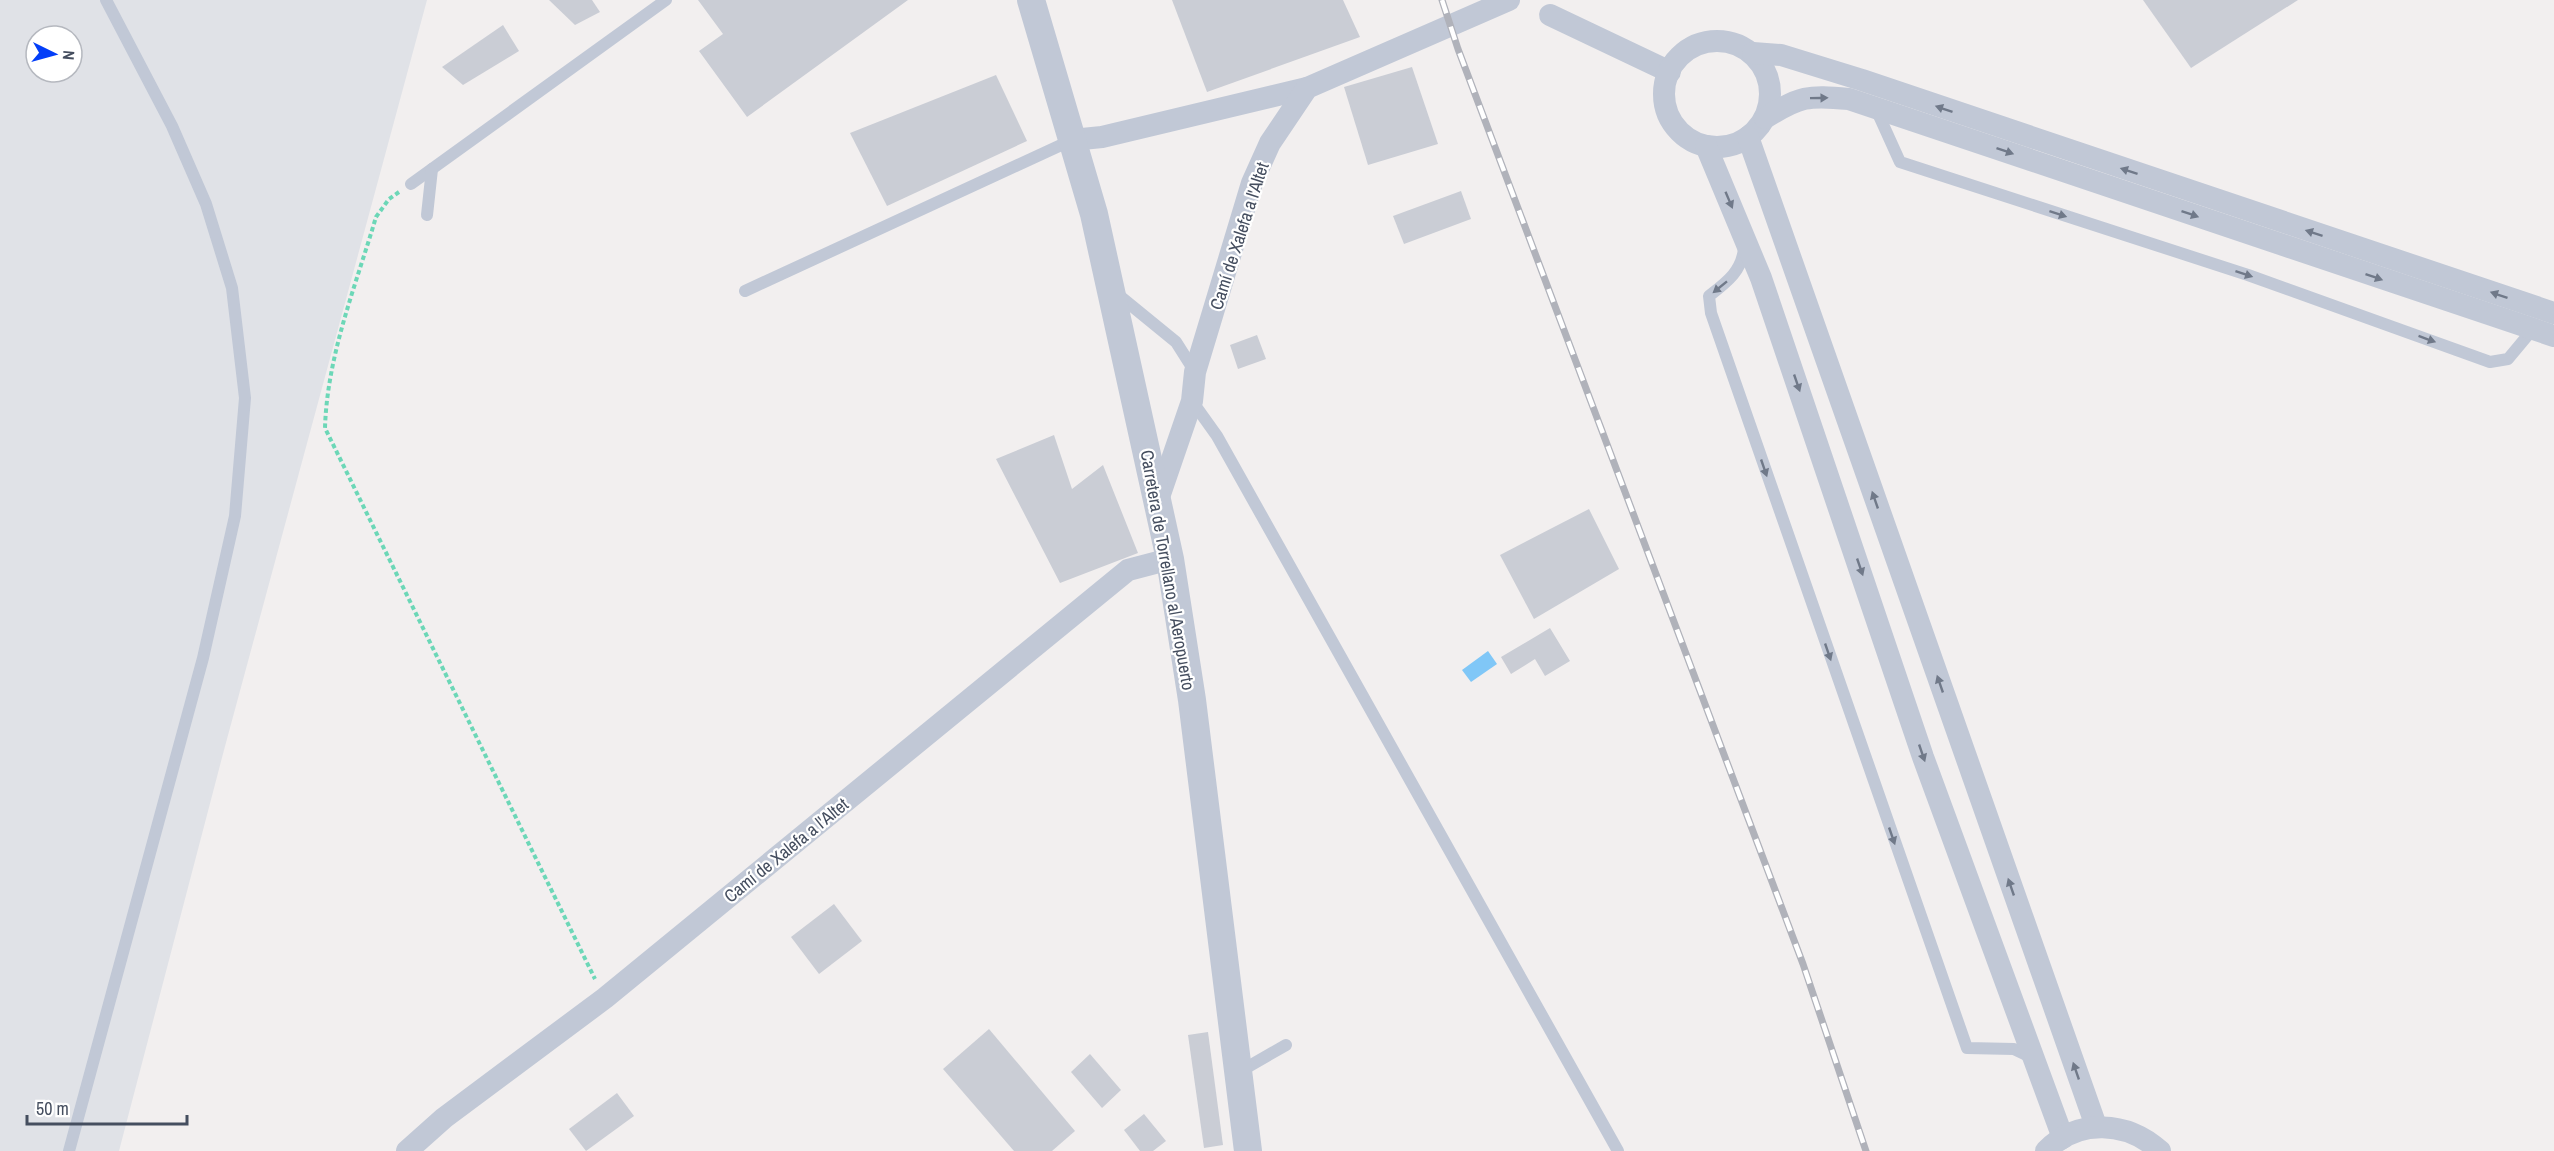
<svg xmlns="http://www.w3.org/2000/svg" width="2554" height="1151" viewBox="0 0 2554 1151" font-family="'Archivo Narrow',sans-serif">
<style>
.airport{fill:#e0e2e7;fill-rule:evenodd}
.water{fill:#80c7f7}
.building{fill:#cacdd5}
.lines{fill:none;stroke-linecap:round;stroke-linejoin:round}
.path{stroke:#6cd7b7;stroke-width:4;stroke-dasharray:4.5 3;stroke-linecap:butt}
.service{stroke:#c1c8d6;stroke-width:12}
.minor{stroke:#c1c8d6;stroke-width:22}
.tertiary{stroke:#c1c8d6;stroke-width:28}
.rail-casing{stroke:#b0b2ba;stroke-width:7}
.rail{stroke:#fff;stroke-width:4.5;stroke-dasharray:14;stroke-linecap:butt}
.oneway{fill:#707989}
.labels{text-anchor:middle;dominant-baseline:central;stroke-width:4.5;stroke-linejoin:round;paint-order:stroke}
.street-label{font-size:18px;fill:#454e5f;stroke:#fff}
</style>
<rect width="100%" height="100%" fill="#f2efef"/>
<path class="airport" d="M0 0H427L224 750 119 1151H0ZM36 36H72V72H36Z"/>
<path class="water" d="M1488 651 1497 664 1471 682 1462 670Z"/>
<g class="building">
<path d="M549 0H592L600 12 575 25Z"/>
<path d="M698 0H908L747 117 699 51 723 34Z"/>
<path d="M1172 0H1343L1360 37 1207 92Z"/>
<path d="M2143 0H2298L2191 68Z"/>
<path d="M503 25 519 51 463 85 442 67Z"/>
<path d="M1412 67 1438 144 1368 165 1344 87Z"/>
<path d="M996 75 1027 141 887 206 850 133Z"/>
<path d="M1461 191 1471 219 1404 244 1393 216Z"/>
<path d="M1257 335 1266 359 1238 369 1230 345Z"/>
<path d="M1054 435 1072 489 1103 465 1138 553 1060 583 996 459Z"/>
<path d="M1589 509 1619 569 1534 619 1500 555Z"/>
<path d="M1550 628 1570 661 1545 676 1535 659 1511 674 1501 657Z"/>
<path d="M834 904 862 941 819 974 791 937Z"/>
<path d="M989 1029 1075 1131 1052 1151H1014L943 1069Z"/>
<path d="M1208 1032 1223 1145 1204 1148 1188 1035Z"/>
<path d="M1090 1054 1121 1090 1102 1108 1071 1072Z"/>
<path d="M617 1093 634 1116 586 1151 569 1129Z"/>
<path d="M1144 1114 1166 1141 1153 1151H1140L1124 1130Z"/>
</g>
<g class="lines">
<path class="path" d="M399 192 389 199 376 217C356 285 327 356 325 428L595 979"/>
<g class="service">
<path d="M1876 109 1900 162 2248 275 2490 362 2508 359 2533 329"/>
<path d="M411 184 666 0"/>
<path d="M427 215 432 169"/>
<path d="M1744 248C1742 271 1727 282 1709 296L1711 313 1967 1048 2014 1049 2033 1058"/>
<path d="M745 291 1072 140"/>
<path d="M1116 293 1176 342 1195 372"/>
<path d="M1192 401 1217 436 1618 1151"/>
<path d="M1239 1072 1286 1045"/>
<path d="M69 1151 203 658 235 516 245 398 232 288 206 204 172 126 106 0"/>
</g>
<g class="minor">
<path d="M1550 15 1670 72"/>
<circle cx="1717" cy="94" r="53"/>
<path d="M1753 53 1781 55 1862 80 2554 313"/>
<path d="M1765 118C1800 96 1808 95 1849 99L2554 336"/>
<path d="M1748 137 2096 1126"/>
<path d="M1072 140 1102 137 1307 88"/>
<path d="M1706 146 1761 278 1923 757 2063 1138"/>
<path d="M1158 500 1192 401 1195 372 1252 183 1270 143 1307 88 1509 0"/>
<path d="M407 1151 444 1118 605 998 1128 570 1170 559"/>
<path d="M2046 1151C2078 1118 2127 1121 2160 1151"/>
</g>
<path class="tertiary" d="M1031 0 1094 214 1170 559 1192 700 1248 1151"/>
<g class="rail-casing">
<path id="rail" d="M1442 0 1458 49 1803 964 1866 1151"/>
</g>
<use href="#rail" class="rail"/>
</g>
<defs><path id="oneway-solid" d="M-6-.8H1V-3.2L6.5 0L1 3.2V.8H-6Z" transform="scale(1.5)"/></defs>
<g class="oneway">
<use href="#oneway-solid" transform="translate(1819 98) rotate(-1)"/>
<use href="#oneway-solid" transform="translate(1944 109) rotate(-161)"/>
<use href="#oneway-solid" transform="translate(2005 151) rotate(19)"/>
<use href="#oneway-solid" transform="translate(2129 171) rotate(-162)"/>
<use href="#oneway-solid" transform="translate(1729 200) rotate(67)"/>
<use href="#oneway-solid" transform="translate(2058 214) rotate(18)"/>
<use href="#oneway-solid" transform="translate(2190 214) rotate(19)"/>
<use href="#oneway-solid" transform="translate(2314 233) rotate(-162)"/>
<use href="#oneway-solid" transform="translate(2244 274) rotate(18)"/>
<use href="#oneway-solid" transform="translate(2374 277) rotate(19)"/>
<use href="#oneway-solid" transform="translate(1720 287) rotate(141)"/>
<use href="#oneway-solid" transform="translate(2499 295) rotate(-161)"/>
<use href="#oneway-solid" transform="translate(2427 339) rotate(20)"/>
<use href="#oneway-solid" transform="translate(1797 383) rotate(71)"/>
<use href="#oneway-solid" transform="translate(1764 468) rotate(71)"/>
<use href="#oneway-solid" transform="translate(1875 500) rotate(-109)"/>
<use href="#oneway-solid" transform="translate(1860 567) rotate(71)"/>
<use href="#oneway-solid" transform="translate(1828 652) rotate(71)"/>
<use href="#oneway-solid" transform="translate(1940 684) rotate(-109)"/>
<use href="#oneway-solid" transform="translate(1922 753) rotate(71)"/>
<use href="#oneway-solid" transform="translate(1892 836) rotate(71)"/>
<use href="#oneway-solid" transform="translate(2011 887) rotate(-109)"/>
<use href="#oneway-solid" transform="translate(2076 1071) rotate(-109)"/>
</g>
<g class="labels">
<g class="street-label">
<text transform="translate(1239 236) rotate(-72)">Camí de Xalefa a l'Altet</text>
<text transform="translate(1168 570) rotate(80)">Carretera de Torrellano al Aeropuerto</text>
<text transform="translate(786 850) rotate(-39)">Camí de Xalefa a l'Altet</text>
</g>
</g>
<g transform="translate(54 54) rotate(95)"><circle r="28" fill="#ffffff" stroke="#b5b8bf" stroke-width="1.5"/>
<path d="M0-4.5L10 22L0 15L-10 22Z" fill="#033ef8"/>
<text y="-9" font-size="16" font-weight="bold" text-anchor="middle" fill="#454e5f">N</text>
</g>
<path d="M27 1115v9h160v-9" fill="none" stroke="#454e5f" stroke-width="3"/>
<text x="36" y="1115" font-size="18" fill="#454e5f" stroke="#ffffff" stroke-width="4.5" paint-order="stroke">50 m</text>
</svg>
